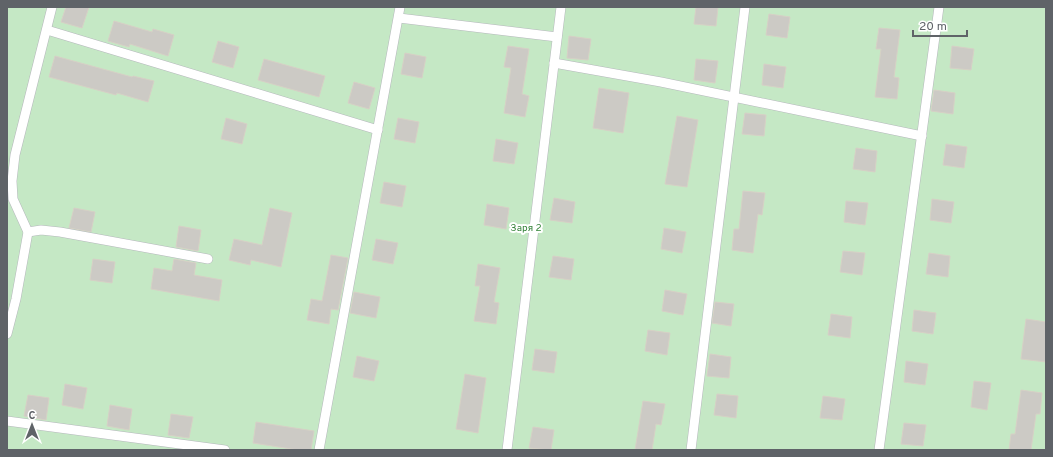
<svg xmlns="http://www.w3.org/2000/svg" width="1053" height="457" viewBox="0 0 1053 457" font-family="Overpass,sans-serif">
<style>
.green{fill:#c5e8c5}
.building{fill:#cccac5;stroke:#d6d1c6}
.lines{fill:none;stroke-linecap:round;stroke-linejoin:round}
.lane-casing{stroke:#b5b8bc;stroke-width:10}
.lane{stroke:#fff;stroke-width:9}
.labels{text-anchor:middle;dominant-baseline:central;stroke-width:4;stroke-linejoin:round;paint-order:stroke}
.park-label{font-size:10px;fill:#348238;stroke:#fff}
</style>
<rect width="100%" height="100%" fill="#f1efe8"/>
<rect class="green" x="7" y="7" width="1039" height="443"/>
<g class="building">
<path d="M66 7H89L82 28 61 22Z"/>
<path d="M696 7H718L716 26 694 24Z"/>
<path d="M769 14 790 17 787 38 766 35Z"/>
<path d="M114 21 152 32 153 29 174 35 168 56 130 44 129 47 108 41Z"/>
<path d="M879 28 900 30 894 77 899 78 897 99 875 97 881 49H876Z"/>
<path d="M569 36 591 39 588 60 567 58Z"/>
<path d="M218 41 239 47 233 68 212 62Z"/>
<path d="M508 46 529 49 522 94 529 96 525 117 504 113 511 68 504 67Z"/>
<path d="M952 46 974 49 971 70 950 68Z"/>
<path d="M405 53 426 57 422 78 401 74Z"/>
<path d="M55 56 132 77 133 76 154 81 148 102 117 93 116 95 49 77Z"/>
<path d="M264 59 325 76 319 97 258 80Z"/>
<path d="M696 59 718 61 715 83 694 80Z"/>
<path d="M764 64 786 67 783 88 762 85Z"/>
<path d="M354 82 375 88 369 109 348 103Z"/>
<path d="M599 88 629 93 623 133 593 128Z"/>
<path d="M934 90 955 93 953 114 931 111Z"/>
<path d="M745 113 766 115 764 136 742 134Z"/>
<path d="M677 116 698 120 687 187 665 184Z"/>
<path d="M226 118 247 124 242 144 221 139Z"/>
<path d="M398 118 419 122 415 143 394 139Z"/>
<path d="M496 139 518 143 514 164 493 161Z"/>
<path d="M946 144 967 147 964 168 943 165Z"/>
<path d="M856 148 877 151 875 172 853 169Z"/>
<path d="M384 182 406 186 402 207 380 203Z"/>
<path d="M743 191 765 193 762 215 758 214 753 253 732 250 734 229H739Z"/>
<path d="M554 198 575 202 572 223 550 220Z"/>
<path d="M932 199 954 202 951 223 930 220Z"/>
<path d="M846 201 868 203 865 225 844 222Z"/>
<path d="M487 204 509 208 506 229 484 225Z"/>
<path d="M74 208 95 212 91 232 69 228Z"/>
<path d="M270 208 292 213 281 267 251 260 250 265 229 260 234 239 262 245Z"/>
<path d="M179 226 201 230 198 251 176 247Z"/>
<path d="M664 228 686 232 682 253 661 249Z"/>
<path d="M376 239 398 243 393 264 372 260Z"/>
<path d="M843 251 865 253 862 275 840 272Z"/>
<path d="M929 253 950 256 948 277 926 274Z"/>
<path d="M331 255 348 258 338 310 331 309 329 324 307 320 311 299 322 301Z"/>
<path d="M553 256 574 259 571 280 549 277Z"/>
<path d="M93 259 115 262 112 283 90 280Z"/>
<path d="M174 259 196 263 194 275 222 280 219 301 151 289 154 268 172 271Z"/>
<path d="M478 264 500 268 494 302 499 303 496 324 474 321 480 286H475Z"/>
<path d="M665 290 687 294 683 315 662 311Z"/>
<path d="M354 292 380 297 376 318 350 313Z"/>
<path d="M715 302 734 304 731 326 712 323Z"/>
<path d="M914 310 936 313 933 334 912 331Z"/>
<path d="M831 314 852 317 850 338 828 335Z"/>
<path d="M1026 319 1046 322V362L1021 359Z"/>
<path d="M648 330 670 333 667 355 645 351Z"/>
<path d="M535 349 557 352 554 373 532 370Z"/>
<path d="M710 354 731 357 729 378 707 376Z"/>
<path d="M357 356 379 361 374 381 353 377Z"/>
<path d="M906 361 928 364 925 385 904 382Z"/>
<path d="M465 374 486 378 478 433 456 429Z"/>
<path d="M974 381 991 383 987 410 971 407Z"/>
<path d="M65 384 87 388 83 409 62 405Z"/>
<path d="M1021 390 1042 393 1040 414H1036L1031 450H1009L1011 434H1015Z"/>
<path d="M717 394 738 396 736 418 714 415Z"/>
<path d="M28 395 49 398 46 420 24 416Z"/>
<path d="M823 396 845 399 842 420 820 418Z"/>
<path d="M643 401 665 404 661 425 656 424 652 450H635Z"/>
<path d="M110 405 132 409 129 430 107 426Z"/>
<path d="M171 414 193 417 189 438 168 435Z"/>
<path d="M256 422 314 431 311 450H298L253 443Z"/>
<path d="M904 423 926 425 923 446 901 444Z"/>
<path d="M533 427 554 430 551 450 529 448Z"/>
</g>
<g class="lines">
<g class="lane-casing">
<g id="lane">
<path d="M399 18 557 37"/>
<path d="M47 30 378 130"/>
<path d="M554 63 661 82 922 136"/>
<path d="M28 232 41 230 60 232 208 259"/>
<path d="M7 334 16 299 28 232 13 199 12 181 15 155 52 7"/>
<path d="M7 421 225 450"/>
<path d="M319 450 400 7"/>
<path d="M507 450 561 7"/>
<path d="M691 450 745 7"/>
<path d="M879 450 939 7"/>
</g>
</g>
<use href="#lane" class="lane"/>
</g>
<g class="labels">
<g class="park-label">
<text x="526" y="228">Заря 2</text>
</g>
</g>
<rect width="1053" height="457" fill="none" stroke="#5f6368" stroke-width="16"/>
<g transform="translate(32 425)" stroke="#ffffff" stroke-width="3" paint-order="stroke">
<path d="M0-3L7 15L0 10L-7 15Z" fill="#5f6368"/>
<text y="-6" font-size="11" font-weight="bold" text-anchor="middle" fill="#5f6368">С</text>
</g>
<path d="M913 30v6h54v-6" fill="none" stroke="#5f6368" stroke-width="2"/>
<text x="919" y="30" font-size="12" fill="#5f6368" stroke="#ffffff" stroke-width="3" paint-order="stroke">20 m</text>
</svg>
